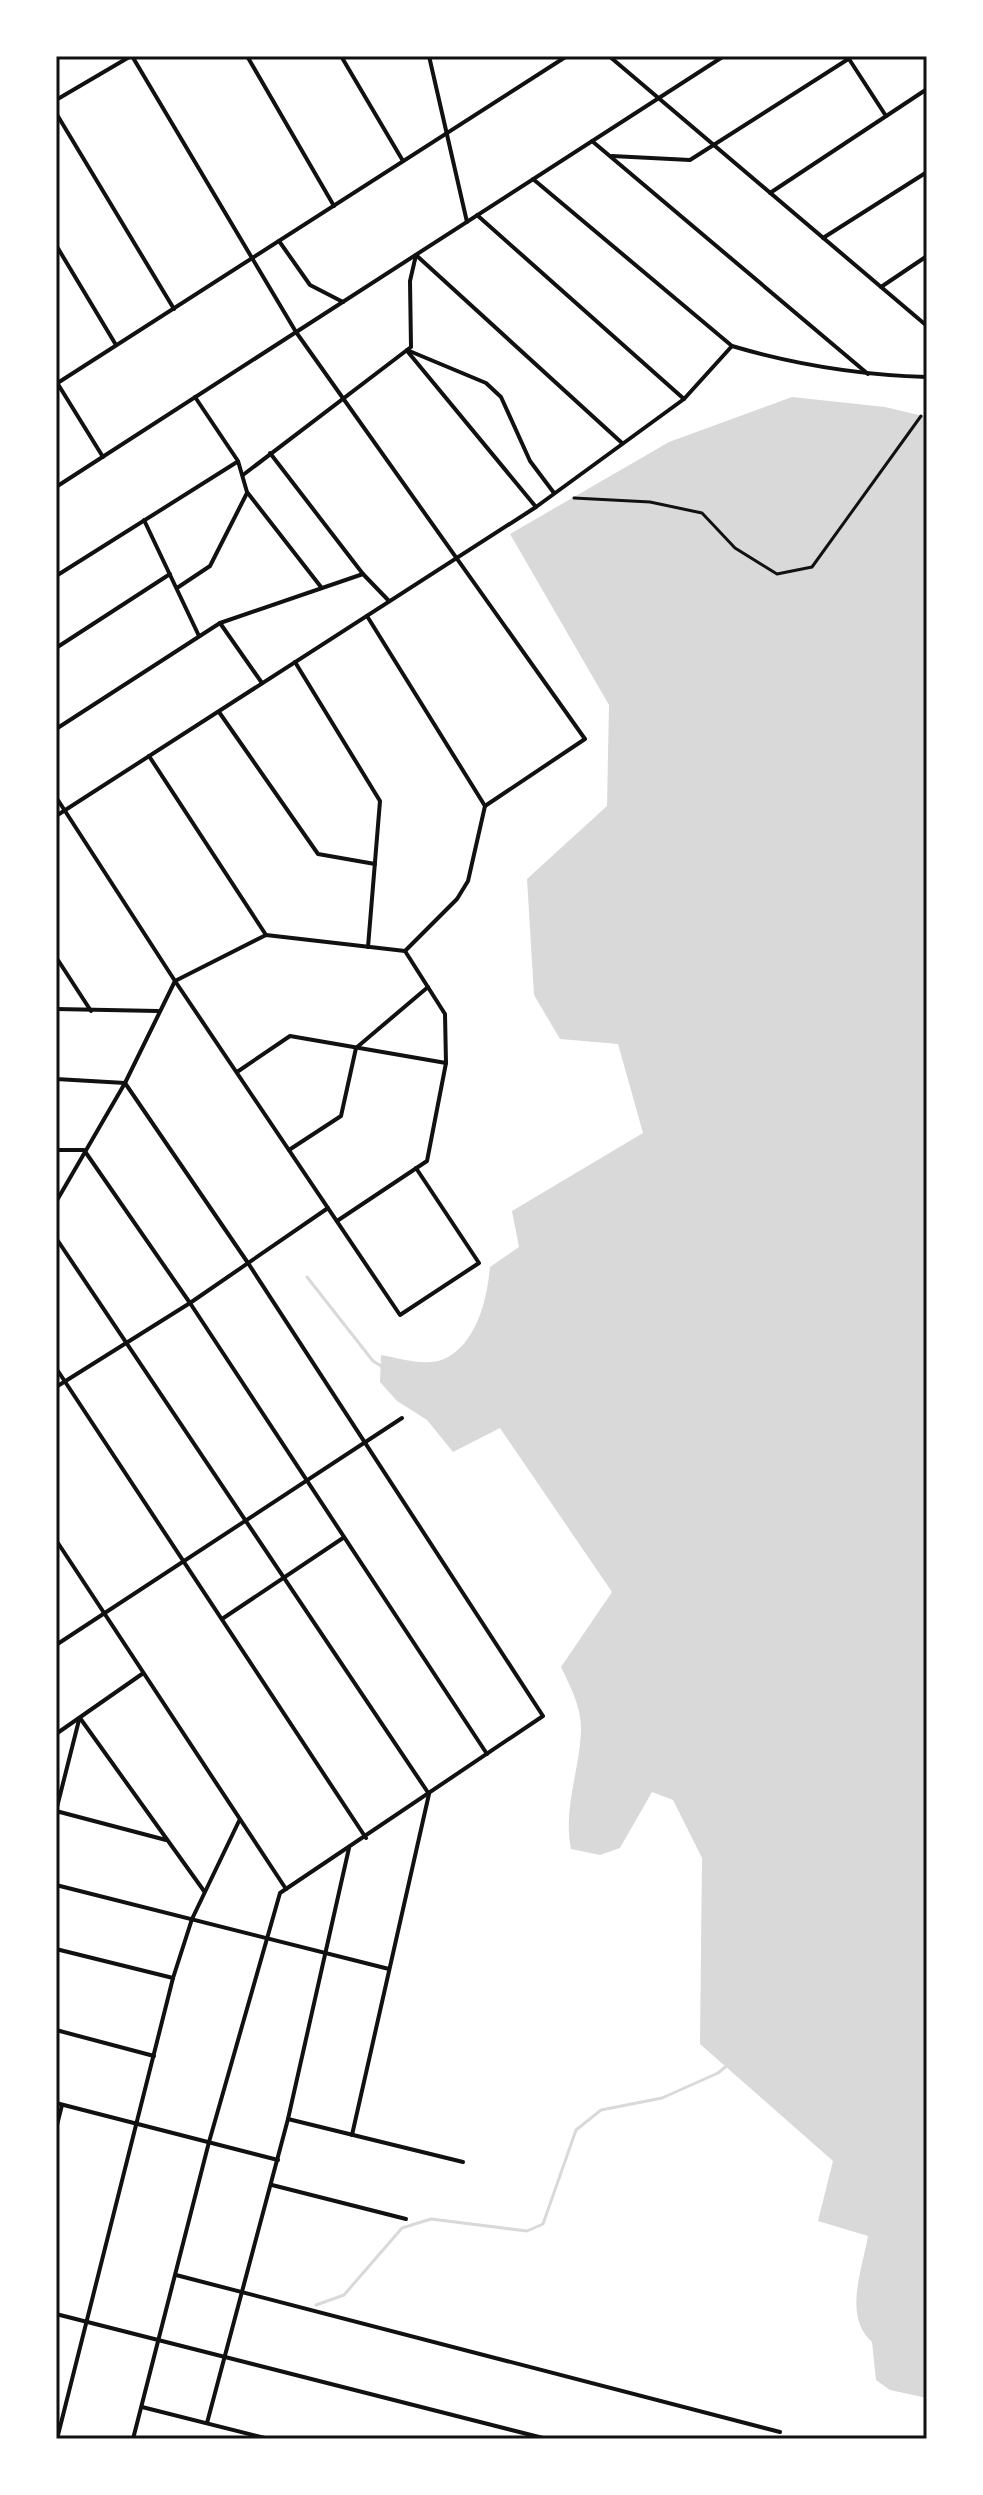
<svg xmlns="http://www.w3.org/2000/svg" width="983" height="2495" viewBox="0 0 983 2495" font-family="Merriweather,serif">
<style>
.water{fill:#d9d9d9}
.lines{fill:none;stroke-linecap:round;stroke-linejoin:round}
.stream{stroke:#d9d9d9;stroke-width:3}
.pedestrian{stroke:#111;stroke-width:3}
.minor{stroke:#111;stroke-width:4}
.neatline{fill:none;stroke:#111;stroke-width:3}
</style>
<rect width="100%" height="100%" fill="#fff"/>
<path class="water" d="M792 397 885 407 927 417V2398L890 2390 876 2380 872 2342C843 2316 862 2271 868 2236L818 2221 833 2161 700 2044 702 1858 673 1800 652 1792 620 1848 600 1855 571 1849C563 1808 579 1773 581 1732 582 1708 571 1688 561 1667L612 1592 500 1428 453 1452 427 1420 397 1401 380 1382 381 1355C399 1358 426 1367 444 1359 477 1344 487 1299 490 1267L519 1247 512 1211 643 1133 618 1044 560 1039 534 995 527 879 607 806 609 705 510 534 669 442Z"/>
<g class="lines">
<g class="stream">
<path d="M307 1277 373 1361 381 1366"/>
<path d="M316 2305 344 2295 402 2228 431 2219 527 2231 543 2224 576 2130 601 2110 662 2098 718 2073 729 2064"/>
</g>
<path class="pedestrian" d="M574 498 650 502 702 513 735 548 777 574 812 567 921 416"/>
<g class="minor">
<path d="M132 56 296 332 585 739 485 806 468 881 457 899 405 951"/>
<path d="M247 56 334 206"/>
<path d="M341 56 403 161"/>
<path d="M429 56 467 222"/>
<path d="M609 56 927 326"/>
<path d="M849 59 886 116"/>
<path d="M56 100 131 56"/>
<path d="M56 113 174 309"/>
<path d="M592 141 868 374"/>
<path d="M612 156 690 160 853 56"/>
<path d="M533 179 732 346"/>
<path d="M770 193 927 89"/>
<path d="M477 215 684 399"/>
<path d="M823 238 927 172"/>
<path d="M279 241 310 285 343 302"/>
<path d="M56 245 116 345"/>
<path d="M416 255 622 443"/>
<path d="M881 287 927 256"/>
<path d="M407 350 486 383 501 397 530 461 554 493"/>
<path d="M408 352 536 507"/>
<path d="M56 381 103 457"/>
<path d="M56 384 567 56"/>
<path d="M195 397 238 461 247 492 321 587"/>
<path d="M270 453 363 574 389 601"/>
<path d="M243 475 411 347 410 281 416 255"/>
<path d="M56 487 724 56"/>
<path d="M144 520 199 636"/>
<path d="M56 576 237 462"/>
<path d="M177 588 210 566 247 493"/>
<path d="M367 616 485 806"/>
<path d="M220 623 262 683"/>
<path d="M56 648 170 574"/>
<path d="M295 662 380 801 368 947"/>
<path d="M219 712 318 854 375 864"/>
<path d="M56 729 220 623 363 574"/>
<path d="M149 756 266 935"/>
<path d="M56 797 175 981 400 1315 479 1263 416 1168"/>
<path d="M56 816 536 507 684 399 732 346C796 365 860 375 927 377"/>
<path d="M405 951 445 1014 446 1063"/>
<path d="M56 957 91 1011"/>
<path d="M56 1009 158 1011"/>
<path d="M237 1072 290 1036 446 1063 427 1161 337 1221"/>
<path d="M56 1079 125 1083 248 1263 543 1716 280 1893 209 2142 133 2439"/>
<path d="M56 1150H84L190 1303 487 1754"/>
<path d="M289 1150 341 1116 356 1048 428 987"/>
<path d="M56 1202 125 1083 175 981 266 935 405 951"/>
<path d="M56 1238 429 1794 352 2135"/>
<path d="M56 1368 366 1838"/>
<path d="M56 1387 190 1303 328 1208"/>
<path d="M56 1540 286 1889"/>
<path d="M222 1619 343 1538"/>
<path d="M56 1645 402 1418"/>
<path d="M80 1718 204 1891"/>
<path d="M56 1734 142 1674"/>
<path d="M56 1811 166 1840"/>
<path d="M56 1811 79 1720"/>
<path d="M56 1885 389 1969"/>
<path d="M56 1949 173 1978"/>
<path d="M56 2030 154 2056"/>
<path d="M56 2103 278 2160"/>
<path d="M288 2119 463 2162"/>
<path d="M56 2129 62 2105"/>
<path d="M272 2185 406 2219"/>
<path d="M176 2275 780 2432"/>
<path d="M56 2314 547 2439"/>
<path d="M142 2407 269 2439"/>
<path d="M207 2423 288 2119 349 1848"/>
<path d="M57 2439 173 1978 192 1919 239 1821"/>
</g>
</g>
<rect width="983" height="2495" fill="none" stroke="#ffffff" stroke-width="116"/>
<rect x="58" y="58" width="867" height="2379" class="neatline"/>
</svg>
